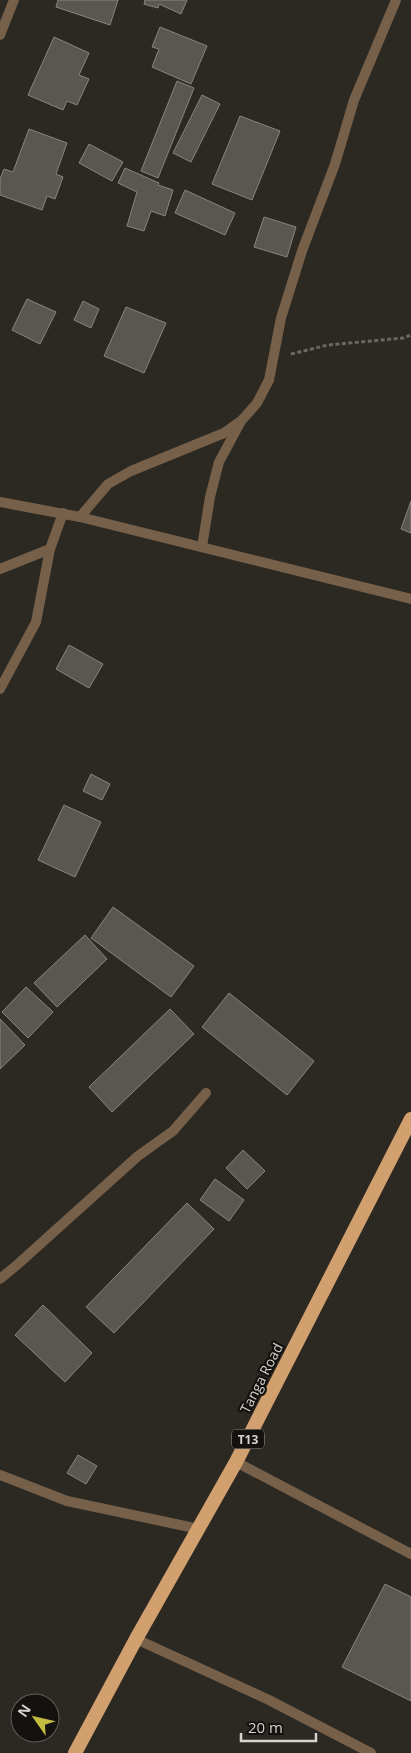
<svg xmlns="http://www.w3.org/2000/svg" width="411" height="1753" viewBox="0 0 411 1753" font-family="'Open Sans',sans-serif">
<style>
.building{fill:#5a5650;stroke:#89857e}
.lines{fill:none;stroke-linecap:round;stroke-linejoin:round}
.path{stroke:#6b6863;stroke-width:3;stroke-dasharray:4 2.5;stroke-linecap:butt}
.service{stroke:#76604a;stroke-width:10}
.minor{stroke:#76604a;stroke-width:10}
.trunk{stroke:#d2a06e;stroke-width:14}
.labels{text-anchor:middle;dominant-baseline:central;stroke-width:4.5;stroke-linejoin:round;paint-order:stroke}
.shield{fill:#13120f;stroke:#9b9995;stroke-width:1}
.shield-label{font-size:12px;font-weight:bold;fill:#d5d3cf}
.street-label{font-size:14px;fill:#d5d3cf;stroke:#13120f}
</style>
<rect width="100%" height="100%" fill="#2c2923"/>
<g class="building">
<path d="M58 0H118L110 25 56 7Z"/>
<path d="M145 0H187L181 14 159 4 158 8 144 4Z"/>
<path d="M160 27 207 46 191 84 152 67 159 49 152 47Z"/>
<path d="M54 37 89 53 79 75 89 79 77 105 67 101 63 110 28 95Z"/>
<path d="M177 81 194 88 158 178 141 171Z"/>
<path d="M202 95 220 104 191 162 173 153Z"/>
<path d="M240 116 280 131 252 200 212 184Z"/>
<path d="M29 129 67 143 56 174 63 177 55 199 47 196 42 210 0 195V179L4 169 13 172Z"/>
<path d="M89 144 123 162 112 181 79 163Z"/>
<path d="M125 168 159 183 158 185 173 190 165 216 151 211 144 231 127 226 137 192 118 183Z"/>
<path d="M185 190 235 213 225 235 175 213Z"/>
<path d="M264 217 296 227 287 257 254 247Z"/>
<path d="M27 299 56 312 40 344 12 330Z"/>
<path d="M83 301 99 309 91 328 74 320Z"/>
<path d="M126 307 166 323 144 373 104 356Z"/>
<path d="M411 501V533L401 529Z"/>
<path d="M69 645 103 664 89 688 56 669Z"/>
<path d="M91 774 110 784 102 800 83 791Z"/>
<path d="M64 805 101 822 75 877 38 860Z"/>
<path d="M113 907 194 966 171 997 91 938Z"/>
<path d="M85 935 107 959 57 1007 34 983Z"/>
<path d="M26 987 53 1012 28 1038 2 1012Z"/>
<path d="M229 993 314 1061 287 1095 202 1027Z"/>
<path d="M170 1009 194 1034 112 1112 89 1087Z"/>
<path d="M0 1019 25 1045 0 1069Z"/>
<path d="M243 1150 265 1171 247 1189 226 1168Z"/>
<path d="M215 1179 244 1200 229 1221 200 1200Z"/>
<path d="M187 1203 214 1229 114 1333 86 1307Z"/>
<path d="M43 1305 92 1353 65 1382 15 1335Z"/>
<path d="M78 1455 97 1466 86 1484 67 1473Z"/>
<path d="M385 1584 411 1597V1701L342 1667Z"/>
</g>
<g class="lines">
<path class="path" d="M291 354 328 345 403 338 411 335"/>
<g class="service">
<path d="M0 1279 18 1264 138 1156 173 1131 206 1093"/>
<path d="M236 1462 411 1554"/>
<path d="M136 1639 269 1700 371 1753"/>
</g>
<g class="minor">
<path d="M0 35 14 0"/>
<path d="M0 502 80 517 411 599"/>
<path d="M80 517 108 484 131 471 224 433 242 420 257 403 269 380 281 318 302 251 335 164 354 100 396 0"/>
<path d="M202 547 210 497 219 462 240 423"/>
<path d="M0 569 50 549"/>
<path d="M0 689 36 622 50 549 63 513"/>
<path d="M0 1475 67 1501 199 1529"/>
</g>
<path class="trunk" d="M75 1753 136 1639 236 1462 411 1119"/>
</g>
<g class="labels">
<rect class="shield" x="232" y="1429.5" width="32" height="19" rx="4"/>
<g class="shield-label">
<text x="248" y="1439">T13</text>
</g>
<g class="street-label">
<text transform="translate(261 1378) rotate(-63)">Tanga Road</text>
</g>
</g>
<g transform="translate(35 1718) rotate(304)"><circle r="24" fill="#13120f" stroke="#615f5c"/>
<path d="M0-4L9 19L0 12L-9 19Z" fill="#c4bc3e"/>
<text y="-8" font-size="14" font-weight="bold" text-anchor="middle" fill="#d5d3cf">N</text>
</g>
<path d="M241 1733v8h75v-8" fill="none" stroke="#d5d3cf" stroke-width="2.5"/>
<text x="248" y="1733" font-size="15" fill="#d5d3cf" stroke="#13120f" stroke-width="4" paint-order="stroke">20 m</text>
</svg>
